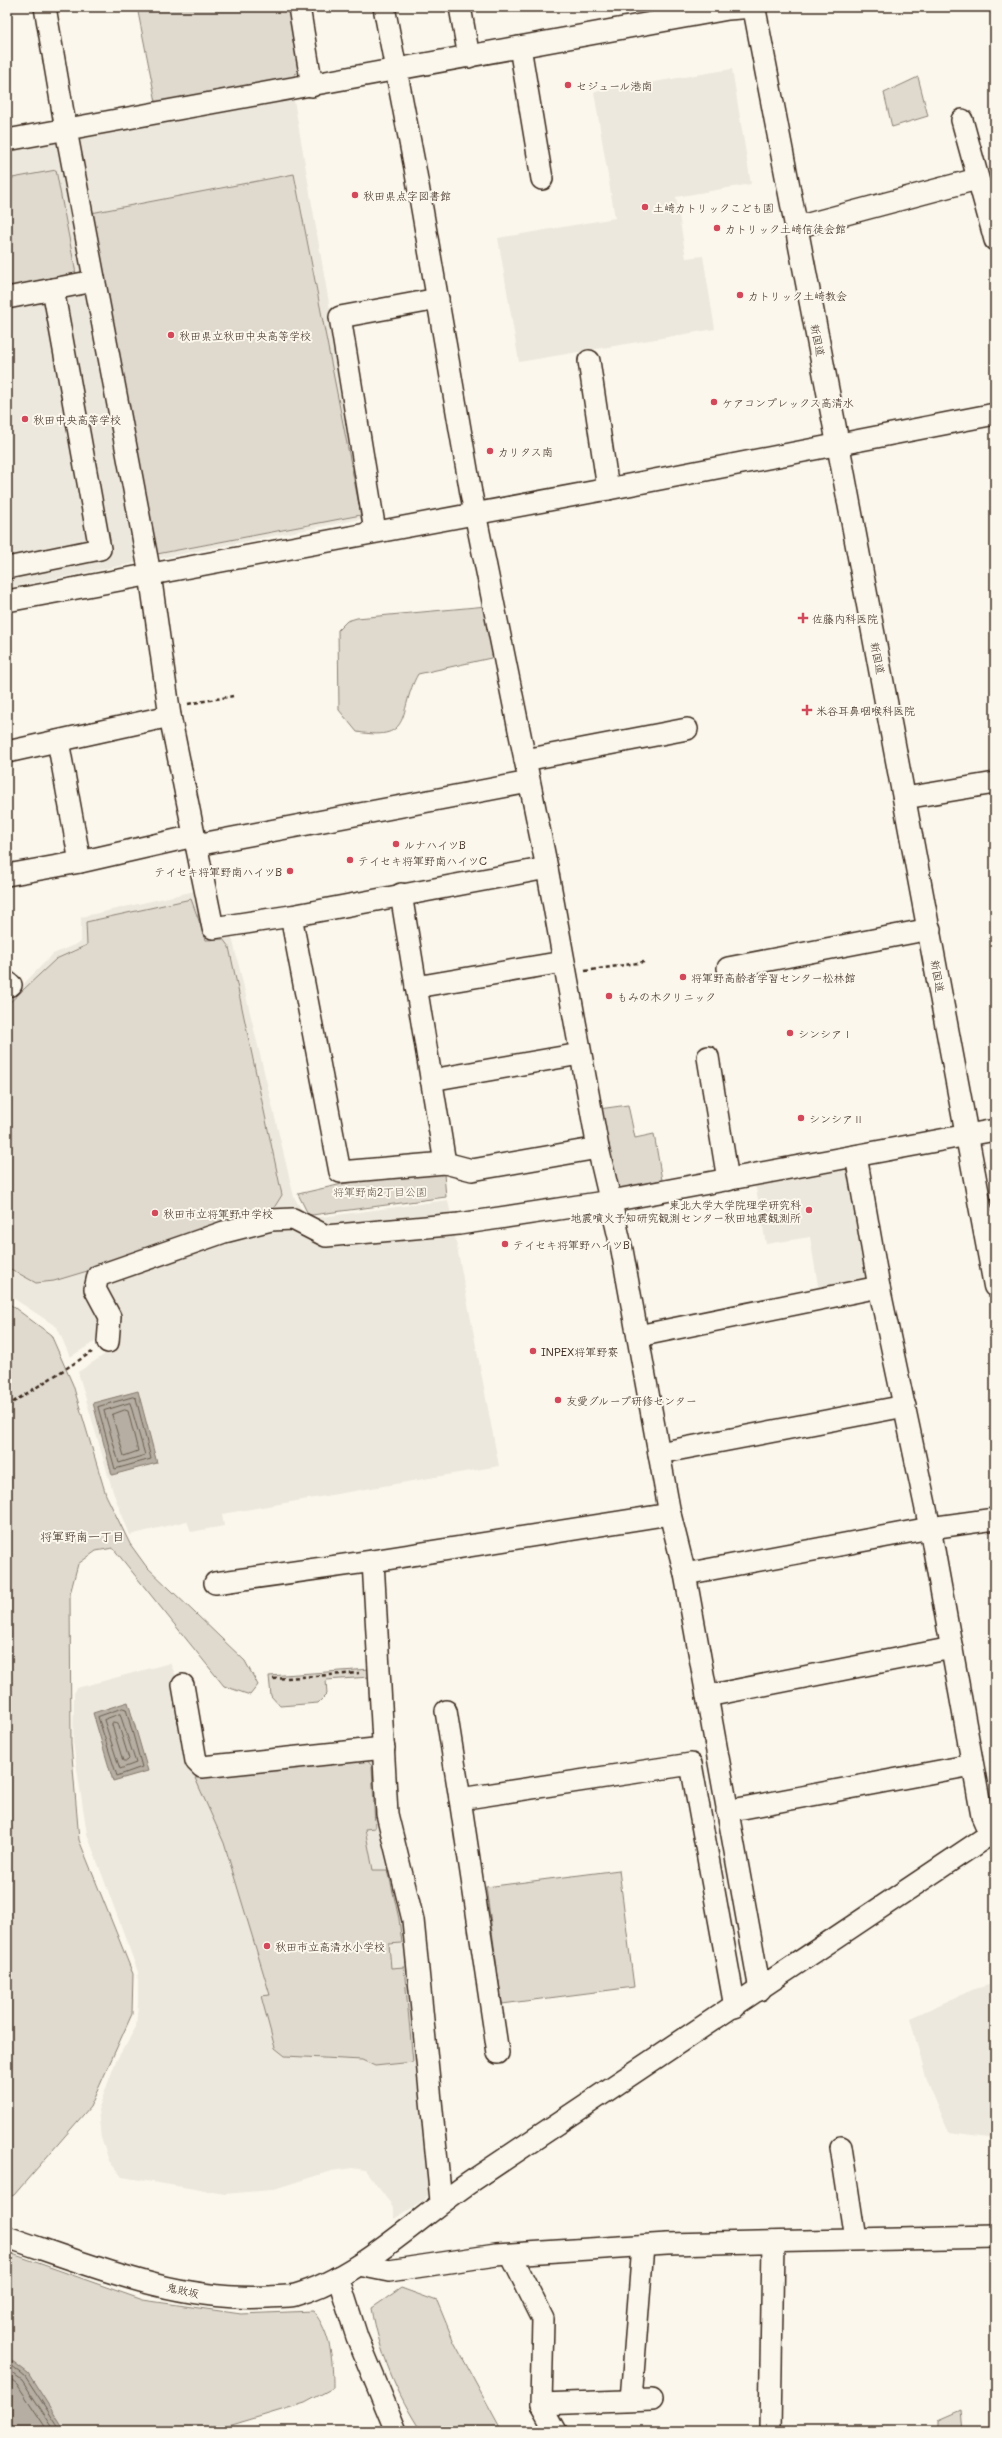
<svg xmlns="http://www.w3.org/2000/svg" width="1002" height="2438" viewBox="0 0 1002 2438" font-family="Mali,'Klee One',sans-serif">
<style>
.built{fill:#ede8dd}
.green{fill:#dfd9ce;stroke:#8d8276}
.water{fill:#b6aea2;stroke:#85796d}
.lines{fill:none;stroke-linecap:round;stroke-linejoin:round}
.shore{stroke:#6c5f53;stroke-width:1}
.minor-casing{stroke:#3b2a1e;stroke-width:24}
.major-casing{stroke:#3b2a1e;stroke-width:25}
.path{stroke:#3b2a1e;stroke-width:2.5;stroke-dasharray:4 3;stroke-linecap:butt}
.minor{stroke:#fbf7ec;stroke-width:21}
.major{stroke:#fbf7ec;stroke-width:22}
.poi-dot{fill:#d1495b;stroke:#fbf7ec;stroke-width:1.5}
.labels{text-anchor:middle;dominant-baseline:central;stroke-width:4;stroke-linejoin:round;paint-order:stroke}
.poi-label{font-size:11px;fill:#3b2a1e;stroke:#fbf7ec;text-anchor:start}
.street-label{font-size:11px;fill:#3b2a1e;stroke:#fbf7ec}
.park-label{font-size:11px;fill:#64564a;stroke:#fbf7ec}
.neighbourhood-label{font-size:12px;fill:#3b2a1e;stroke:#fbf7ec}
</style>
<rect width="100%" height="100%" fill="#fbf7ec"/>
<filter id="ink" filterUnits="userSpaceOnUse"><feTurbulence type="fractalNoise" baseFrequency=".025" numOctaves="2"/><feDisplacementMap in="SourceGraphic" scale="8" xChannelSelector="R" yChannelSelector="G"/><feConvolveMatrix kernelMatrix="1 2 1 2 8 2 1 2 1" color-interpolation-filters="sRGB"/></filter>
<g filter="url(#ink)">
<g class="built">
<path d="M732 69 751 184 676 197 686 258 703 256 715 329 519 362 498 238 615 218 594 92Z"/>
<path d="M294 100 366 518 7 588V151Z"/>
<path d="M195 891 231 933 294 1197 307 1219 448 1200 499 1466 222 1514 224 1526 191 1532 187 1521 130 1535 113 1492 78 1372 113 1349 103 1337 70 1357 57 1327 13 1298 7 1291V1001L53 954 81 942V917Z"/>
<path d="M850 1167 870 1277 863 1284 819 1292 810 1237 766 1244 755 1183Z"/>
<path d="M170 1663 176 1676 190 1770 195 1775 366 1755 377 1764 379 1826 402 1919 429 2192 425 2200 394 2219V2208L365 2170 352 2168 331 2171 271 2190 225 2194 122 2177 109 2161 101 2138 98 2110 116 2061 136 2027 138 2003V1972L87 1834 73 1743 74 1693 77 1688Z"/>
<path d="M995 1983V2146L988 2137 949 2132 926 2078 910 2018 972 1990Z"/>
</g>
<g class="green">
<path d="M137 7H288L299 69 293 77 156 102Z"/>
<path d="M918 77 928 116 892 127 884 93Z"/>
<path d="M56 170 77 279 7 293V179Z"/>
<path d="M294 174 361 515 157 554 91 213Z"/>
<path d="M487 606 495 653 491 658 418 674C397 711 415 742 357 732L339 710 338 630 347 621 357 618Z"/>
<path d="M191 899 206 940 223 939 229 947 282 1195 272 1211 184 1242 54 1281 36 1283 7 1267V1005L56 959 87 945 86 922Z"/>
<path d="M628 1105 635 1138 654 1134 662 1180 618 1189 599 1109Z"/>
<path d="M444 1174 446 1197 312 1215 308 1214 298 1194 382 1175Z"/>
<path d="M7 1302 51 1335 73 1385 106 1495 130 1544 146 1566 245 1661 258 1685 250 1695 224 1686 113 1548 96 1551 78 1564 70 1594 71 1744 79 1840 133 1974 132 2014 90 2107 14 2195 7 2198Z"/>
<path d="M370 1669V1677L326 1680 327 1694 318 1703 280 1706 271 1696 269 1676Z"/>
<path d="M363 1756 372 1766 375 1828 365 1829 373 1870H388L399 1919 402 1943 389 1944 391 1968 404 1967 413 2062 375 2066 362 2060 285 2056 275 2048 261 1996 270 1995 224 1843 195 1778Z"/>
<path d="M619 1870 634 1987 502 2004 486 1887Z"/>
<path d="M7 2252 143 2300 241 2314 313 2311C331 2333 333 2360 333 2388L305 2403 222 2428 219 2431H7Z"/>
<path d="M401 2288 437 2301 454 2342 502 2431H421C397 2394 379 2352 372 2308Z"/>
<path d="M962 2411 964 2431H939V2421Z"/>
</g>
<g class="water">
<path d="M138 1391 157 1463 112 1475 93 1403Z"/>
<path d="M128 1702 148 1771 113 1781 93 1713Z"/>
<path d="M7 2357 28 2373 65 2431H7Z"/>
</g>
<g class="lines">
<g class="shore">
<path d="M133 1397 136 1398 151 1459 115 1469 98 1407Z"/>
<path d="M130 1403 145 1455 119 1463 104 1411Z"/>
<path d="M125 1410 128 1411 138 1451 124 1456 112 1415Z"/>
<path d="M123 1708 126 1709 142 1767 117 1776 98 1717Z"/>
<path d="M120 1714 136 1763 120 1769 104 1720Z"/>
<path d="M113 1722 118 1723 129 1759 127 1761H123L112 1725Z"/>
<path d="M7 2362 25 2376 61 2431"/>
<path d="M7 2369 22 2380 55 2431"/>
<path d="M7 2376 17 2384 48 2431"/>
</g>
<g class="minor-casing">
<g id="minor">
<path d="M45 7 66 130 150 574 170 716 213 928 291 916 547 868"/>
<path d="M299 7 312 86"/>
<path d="M384 7 415 168 471 493 547 868 598 1148 622 1250 670 1514 685 1574 760 1990"/>
<path d="M460 7 469 57"/>
<path d="M520 47 542 179"/>
<path d="M962 120 995 240"/>
<path d="M7 140 728 9 754 7"/>
<path d="M797 227 977 179"/>
<path d="M7 298 94 281"/>
<path d="M589 361 608 489"/>
<path d="M375 531 340 317 438 299"/>
<path d="M7 568 100 549 53 289"/>
<path d="M7 601 608 489 995 414"/>
<path d="M58 741 80 862"/>
<path d="M7 752 170 716"/>
<path d="M525 760 687 729"/>
<path d="M905 798 995 783"/>
<path d="M196 845 529 782"/>
<path d="M7 875 80 862 194 836"/>
<path d="M401 894 445 1163"/>
<path d="M291 916 340 1172 445 1163 472 1170 598 1148"/>
<path d="M728 968 930 929"/>
<path d="M7 982 11 985"/>
<path d="M416 987 563 962"/>
<path d="M708 1057 728 1180"/>
<path d="M431 1080 580 1054"/>
<path d="M856 1156 879 1287 930 1528 982 1816 990 1834"/>
<path d="M638 1336 879 1287"/>
<path d="M108 1342 110 1317 95 1289 98 1276 224 1232 271 1220 293 1219 326 1236 459 1224 611 1201 995 1130"/>
<path d="M659 1453 905 1406"/>
<path d="M373 1561 387 1814 413 1920 441 2201"/>
<path d="M685 1574 930 1528 995 1519"/>
<path d="M215 1583 373 1561 670 1514"/>
<path d="M183 1685 196 1761 202 1767 384 1748"/>
<path d="M707 1696 952 1648"/>
<path d="M446 1711 460 1799"/>
<path d="M727 1811 972 1765"/>
<path d="M498 2053 460 1799 691 1764 735 2007"/>
<path d="M841 2147 855 2239"/>
<path d="M7 2237C90 2265 178 2302 267 2297 276 2296 287 2297 295 2295 360 2277 417 2218 472 2181 647 2065 821 1948 995 1831"/>
<path d="M511 2255 543 2319 541 2404 556 2431"/>
<path d="M359 2265 389 2271 496 2255 667 2244 995 2237"/>
<path d="M338 2277 357 2337 396 2431"/>
<path d="M631 2400 643 2246"/>
<path d="M541 2404 652 2400"/>
<path d="M770 2431 773 2242"/>
</g>
</g>
<g class="major-casing">
<path id="major" d="M754 7 838 444 995 1286"/>
</g>
<g class="path">
<path d="M188 704 233 696"/>
<path d="M585 971 644 962"/>
<path d="M7 1406 92 1352"/>
<path d="M273 1679 359 1673"/>
</g>
<use href="#minor" class="minor"/>
<use href="#major" class="major"/>
</g>
</g>
<g class="poi-dot">
<circle cx="568" cy="85" r="4"/>
<circle cx="355" cy="195" r="4"/>
<circle cx="645" cy="207" r="4"/>
<circle cx="717" cy="228" r="4"/>
<circle cx="740" cy="295" r="4"/>
<circle cx="171" cy="335" r="4"/>
<circle cx="714" cy="402" r="4"/>
<circle cx="25" cy="419" r="4"/>
<circle cx="490" cy="451" r="4"/>
<path d="M801 612h4v4h4v4h-4v4h-4v-4h-4v-4h4z"/>
<path d="M805 704h4v4h4v4h-4v4h-4v-4h-4v-4h4z"/>
<circle cx="396" cy="844" r="4"/>
<circle cx="350" cy="860" r="4"/>
<circle cx="290" cy="871" r="4"/>
<circle cx="683" cy="977" r="4"/>
<circle cx="609" cy="996" r="4"/>
<circle cx="790" cy="1033" r="4"/>
<circle cx="801" cy="1118" r="4"/>
<circle cx="809" cy="1210" r="4"/>
<circle cx="155" cy="1213" r="4"/>
<circle cx="505" cy="1244" r="4"/>
<circle cx="533" cy="1351" r="4"/>
<circle cx="558" cy="1400" r="4"/>
<circle cx="267" cy="1946" r="4"/>
</g>
<g class="labels">
<g class="poi-label">
<text x="576" y="85">セジュール港南</text>
<text x="363" y="195">秋田県点字図書館</text>
<text x="653" y="207">土崎カトリックこども園</text>
<text x="725" y="228">カトリック土崎信徒会館</text>
<text x="748" y="295">カトリック土崎教会</text>
<text x="179" y="335">秋田県立秋田中央高等学校</text>
<text x="722" y="402">ケアコンプレックス高清水</text>
<text x="33" y="419">秋田中央高等学校</text>
<text x="498" y="451">カリタス南</text>
<text x="812" y="618">佐藤内科医院</text>
<text x="816" y="710">米谷耳鼻咽喉科医院</text>
<text x="404" y="844">ルナハイツB</text>
<text x="358" y="860">テイセキ将軍野南ハイツC</text>
<text x="282" y="871" text-anchor="end">テイセキ将軍野南ハイツB</text>
<text x="691" y="977">将軍野高齢者学習センター松林館</text>
<text x="617" y="996">もみの木クリニック</text>
<text x="798" y="1033">シンシアⅠ</text>
<text x="809" y="1118">シンシアⅡ</text>
<text x="801" y="1204" text-anchor="end">東北大学大学院理学研究科<tspan x="801" dy="13">地震噴火予知研究観測センター秋田地震観測所</tspan></text>
<text x="163" y="1213">秋田市立将軍野中学校</text>
<text x="513" y="1244">テイセキ将軍野ハイツB</text>
<text x="541" y="1351">INPEX将軍野寮</text>
<text x="566" y="1400">友愛グループ研修センター</text>
<text x="275" y="1946">秋田市立高清水小学校</text>
</g>
<g class="street-label">
<text transform="translate(818 340) rotate(79)">新国道</text>
<text transform="translate(878 658) rotate(79)">新国道</text>
<text transform="translate(938 976) rotate(80)">新国道</text>
<text transform="translate(183 2290) rotate(13)">鬼敗坂</text>
</g>
<g class="park-label">
<text x="380" y="1191">将軍野南2丁目公園</text>
</g>
<g class="neighbourhood-label">
<text x="82" y="1536">将軍野南一丁目</text>
</g>
</g>
<rect width="1002" height="2438" fill="none" stroke="#fbf7ec" stroke-width="24"/>
<rect x="12" y="12" width="978" height="2414" fill="none" stroke="#3b2a1e" stroke-width="1.5" filter="url(#ink)"/>
</svg>
